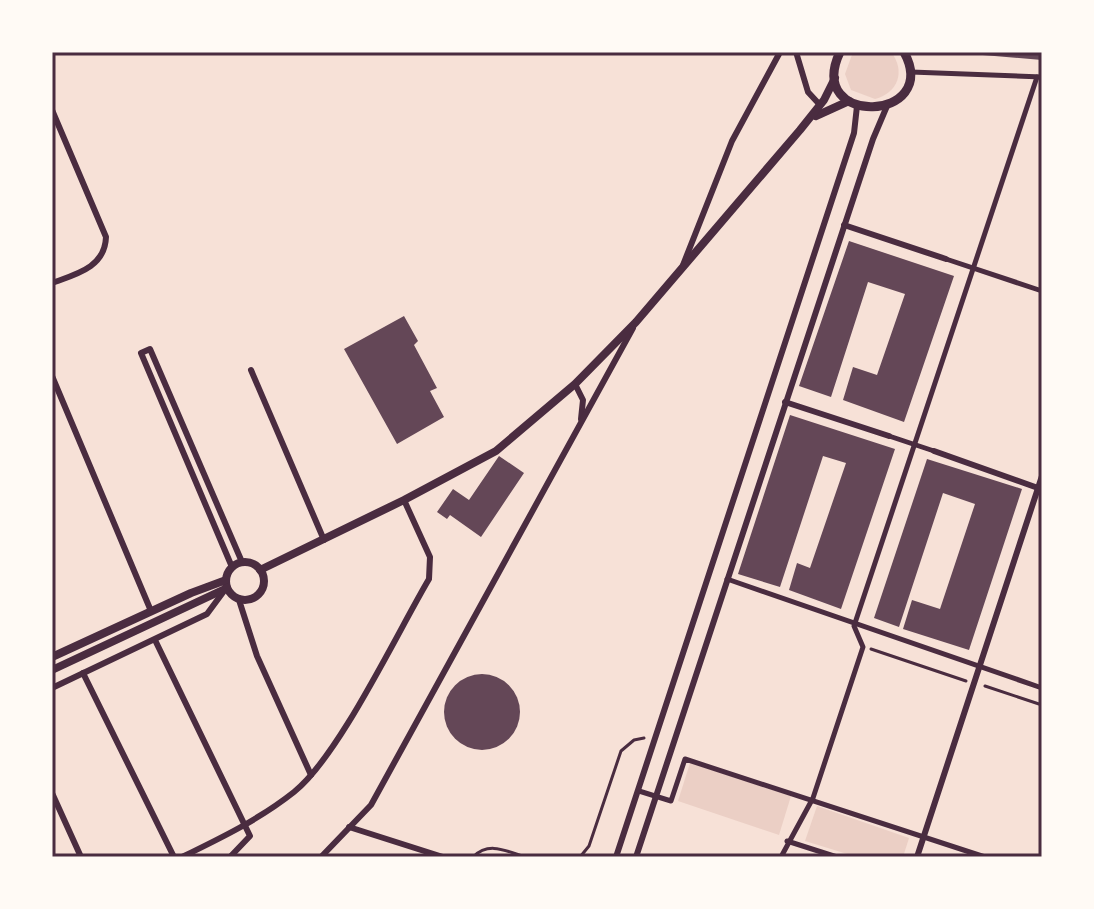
<svg xmlns="http://www.w3.org/2000/svg" width="1094" height="909" viewBox="0 0 1094 909" font-family="'Public Sans',sans-serif">
<style>
.green{fill:#ebcfc5}
.building{fill:#644757}
.lines{fill:none;stroke-linecap:round;stroke-linejoin:round}
.path{stroke:#4a2c40;stroke-width:3}
.pedestrian{stroke:#4a2c40;stroke-width:5}
.minor{stroke:#4a2c40;stroke-width:6}
.tertiary{stroke:#4a2c40;stroke-width:8}
.secondary{stroke:#4a2c40;stroke-width:9}
.neatline{fill:none;stroke:#4a2c40;stroke-width:3}
</style>
<rect width="100%" height="100%" fill="#f7e1d7"/>
<g class="green">
<path d="M853 52H891C906 71 898 93 875 99L851 90 845 74Z"/>
<path d="M690 763 791 796 779 835 678 801Z"/>
<path d="M817 806 909 838 903 857H857L805 841Z"/>
</g>
<g class="building">
<path d="M971 52H1042V60L971 54Z"/>
<path d="M849 241 954 276 904 422 843 400 853 367 877 375 905 294 868 282 831 397 799 386Z"/>
<path d="M404 316 418 341 414 345 437 388 430 391 444 417 397 444 344 349Z"/>
<path d="M790 415 895 449 841 609 789 590 797 563 810 568 846 463 823 456 780 587 738 574Z"/>
<path d="M499 456 524 473 481 537 450 515 447 519 437 512 453 489 469 500Z"/>
<path d="M927 459 1022 489 969 650 903 629 912 600 940 609 975 504 943 493 899 627 874 618Z"/>
<circle cx="482" cy="712" r="38"/>
</g>
<g class="lines">
<g class="path">
<path d="M871 649 966 681"/>
<path d="M985 686 1042 705"/>
<path d="M473 857C489 841 506 851 525 857"/>
<path d="M580 857 589 846 621 751 634 740 644 738"/>
</g>
<g class="pedestrian">
<path d="M911 72 1042 77"/>
<path d="M946 259 1042 291"/>
<path d="M889 436 934 451"/>
<path d="M727 579 1042 688"/>
<path d="M639 791 671 801 685 759 985 857"/>
<path d="M787 841 837 857"/>
<path d="M781 857 813 798 863 647 854 626 1037 77"/>
</g>
<g class="minor">
<path d="M796 52 808 92 820 105"/>
<path d="M52 110 106 237C105 267 77 274 52 283"/>
<path d="M844 225 946 259"/>
<path d="M683 265 732 141 779 54 776 52"/>
<path d="M251 370 324 540"/>
<path d="M52 376 151 611"/>
<path d="M575 384 583 400 581 419"/>
<path d="M785 402 889 436"/>
<path d="M934 451 1038 488"/>
<path d="M232 567 141 353 150 349 242 562"/>
<path d="M239 600 257 656 311 775"/>
<path d="M155 640 250 836 230 857"/>
<path d="M83 673 174 857"/>
<path d="M52 688 207 614 224 591"/>
<path d="M52 793 81 857"/>
<path d="M349 827 443 857"/>
<path d="M182 857C221 838 260 819 294 792 339 756 397 633 429 579L430 557 404 500"/>
<path d="M321 857 371 805 633 328"/>
<path d="M616 857 854 133 857 106"/>
<path d="M636 857 873 139 887 106"/>
<path d="M917 857 1042 476"/>
</g>
<g class="tertiary">
<path d="M816 116 849 101"/>
<circle cx="245" cy="581" r="19"/>
<path d="M260 570 404 500 496 451 575 384 636 322 800 130 824 100 835 78"/>
<path d="M52 657 191 593 226 580"/>
<path d="M52 670 227 588"/>
</g>
<path class="secondary" d="M840 52C804 128 942 122 904 52"/>
</g>
<rect width="1094" height="909" fill="none" stroke="#fffaf5" stroke-width="108"/>
<rect x="54" y="54" width="986" height="801" class="neatline"/>
</svg>
